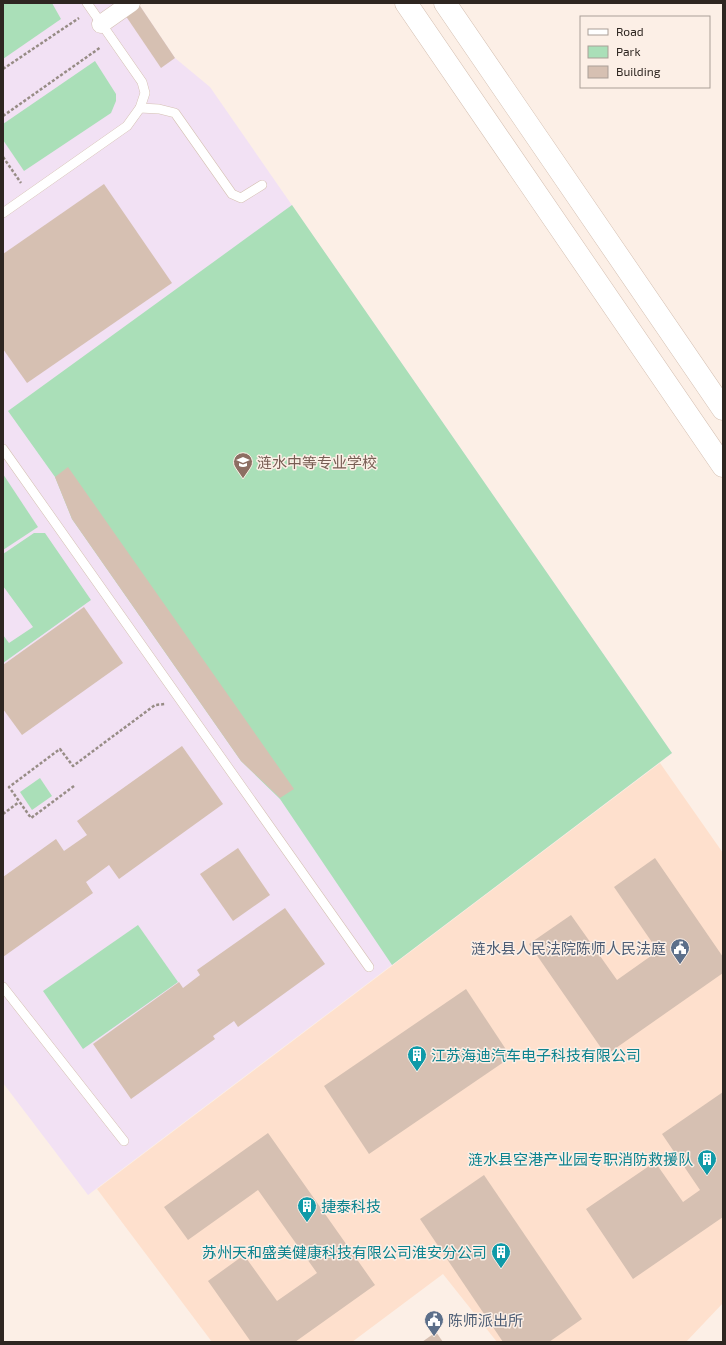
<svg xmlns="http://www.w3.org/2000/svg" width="726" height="1345" viewBox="0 0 726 1345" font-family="'Exo 2','Noto Sans SC',sans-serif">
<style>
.built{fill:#fee0cd}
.education{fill:#f2e1f4}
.green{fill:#aadfb8}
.building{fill:#d6c0b2}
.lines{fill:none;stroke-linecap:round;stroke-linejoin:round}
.lane-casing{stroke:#d5c0b2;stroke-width:10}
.street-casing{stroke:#d5c0b2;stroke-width:19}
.secondary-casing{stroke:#d5c0b2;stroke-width:23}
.path{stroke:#978c85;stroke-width:2.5;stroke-dasharray:3 2;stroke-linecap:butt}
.lane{stroke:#fff;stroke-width:9}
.street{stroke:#fff;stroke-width:18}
.secondary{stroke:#fff;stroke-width:22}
.labels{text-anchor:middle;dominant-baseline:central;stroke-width:3;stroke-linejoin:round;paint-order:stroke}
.education-label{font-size:15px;fill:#785e54;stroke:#fcefe6;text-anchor:start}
.service-label{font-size:15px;fill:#4e5e75;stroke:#fcefe6;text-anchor:end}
.culture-label{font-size:15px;fill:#0d838f;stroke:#fcefe6;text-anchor:start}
</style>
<rect width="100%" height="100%" fill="#fcefe6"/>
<path class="built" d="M660 763 723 853V1303L686 1342H497L443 1274 352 1342H212L97 1189Z"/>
<path class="education" d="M3 3H138L175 58 210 87 672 753 88 1195 3 1083Z"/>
<g class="green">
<path d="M3 3H52L61 19 3 59Z"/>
<path d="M95 61 116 94V101L111 113 24 171 3 140V124Z"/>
<path d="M292 205 672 753 392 965 280 799 241 761 72 519 55 477 8 411Z"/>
<path d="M3 474 38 527 3 550Z"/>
<path d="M34 533H45L91 600 3 663V635L9 643 33 627 3 586V554Z"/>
<path d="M40 778 52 796 32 810 20 792Z"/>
<path d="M138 925 178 982 83 1049 43 991Z"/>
</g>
<g class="building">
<path d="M117 3H138L175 58 161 68Z"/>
<path d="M104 184 172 283 27 383 3 349V254Z"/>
<path d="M68 467 294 789 280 798 241 761 72 519 55 477Z"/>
<path d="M84 607 123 663 22 735 3 709V665Z"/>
<path d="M182 746 223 804 119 879 109 865 86 882 93 893 3 957V877L56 839 64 851 87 835 77 821Z"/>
<path d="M238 848 270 895 233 921 200 874Z"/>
<path d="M655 858 723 957V973L606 1055 529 944 571 915 617 980 658 951 614 887Z"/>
<path d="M285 908 325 964 238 1027 234 1021 213 1036 215 1039 131 1099 93 1044 179 982 183 988 200 975 197 970Z"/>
<path d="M466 989 511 1057 369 1154 324 1086Z"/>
<path d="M723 1092V1217L633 1279 586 1209 655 1162 683 1202 700 1190 662 1134Z"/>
<path d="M268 1133 375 1285 295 1342H251L208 1281 244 1255 277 1301 317 1273 258 1190 188 1240 164 1207Z"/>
<path d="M484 1175 582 1319 549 1342H503L420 1219Z"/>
<path d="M436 1332 443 1342H422Z"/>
</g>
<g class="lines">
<g class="lane-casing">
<g id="lane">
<path d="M140 108 159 109 175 113 232 194 241 198 262 185"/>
<path d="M3 213 127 126 140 108 145 93 142 82 87 3"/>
<path d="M3 449 369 967"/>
<path d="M3 987 124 1141"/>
</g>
</g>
<g class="street-casing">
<path id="street" d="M101 24 131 3"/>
</g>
<g class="secondary-casing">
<g id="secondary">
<path d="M406 3 723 466"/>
<path d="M445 3 723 409"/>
</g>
</g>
<g class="path">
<path d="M3 69 79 18"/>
<path d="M3 116 101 47"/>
<path d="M3 157 21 183"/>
<path d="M74 786 31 818 9 787 60 749 73 766 155 705 165 704"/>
<path d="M3 814 19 802"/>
</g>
<use href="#lane" class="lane"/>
<use href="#street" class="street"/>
<use href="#secondary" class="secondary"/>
</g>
<defs>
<g id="school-pin" transform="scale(1)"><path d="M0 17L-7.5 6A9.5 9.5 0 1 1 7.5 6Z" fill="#8d6e63" stroke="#fcefe6"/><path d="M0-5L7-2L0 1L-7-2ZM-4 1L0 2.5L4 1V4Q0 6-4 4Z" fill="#fff"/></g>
<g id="civic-pin" transform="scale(1)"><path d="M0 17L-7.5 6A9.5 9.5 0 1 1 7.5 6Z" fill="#5c6f8a" stroke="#fcefe6"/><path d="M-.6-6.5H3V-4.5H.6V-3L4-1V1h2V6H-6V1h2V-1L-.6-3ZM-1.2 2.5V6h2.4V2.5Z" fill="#fff"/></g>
<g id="building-pin" transform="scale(1)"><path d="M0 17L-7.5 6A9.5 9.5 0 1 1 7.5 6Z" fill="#0f9aa8" stroke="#fcefe6"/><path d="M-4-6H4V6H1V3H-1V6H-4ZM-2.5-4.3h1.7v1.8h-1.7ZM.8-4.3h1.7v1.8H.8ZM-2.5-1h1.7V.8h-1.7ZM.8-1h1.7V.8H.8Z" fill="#fff"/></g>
</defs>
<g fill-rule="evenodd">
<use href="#school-pin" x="243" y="462"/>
<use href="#civic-pin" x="680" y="948"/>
<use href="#building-pin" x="417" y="1055"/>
<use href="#building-pin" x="707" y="1159"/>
<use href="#building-pin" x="307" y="1206"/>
<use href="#building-pin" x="501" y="1252"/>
<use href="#civic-pin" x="434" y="1320"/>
</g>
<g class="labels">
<g class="education-label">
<text x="257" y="462">涟水中等专业学校</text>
</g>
<g class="service-label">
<text x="666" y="948">涟水县人民法院陈师人民法庭</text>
<text x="448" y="1320" text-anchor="start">陈师派出所</text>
</g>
<g class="culture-label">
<text x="431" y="1055">江苏海迪汽车电子科技有限公司</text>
<text x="693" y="1159" text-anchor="end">涟水县空港产业园专职消防救援队</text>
<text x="321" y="1206">捷泰科技</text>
<text x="487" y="1252" text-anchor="end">苏州天和盛美健康科技有限公司淮安分公司</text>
</g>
</g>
<rect width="726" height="1345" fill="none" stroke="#2e2621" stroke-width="8"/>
<rect x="580" y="16" width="130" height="72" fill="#fcefe6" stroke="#aa9f97"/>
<rect x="588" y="29" width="20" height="6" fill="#ffffff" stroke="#aa9f97"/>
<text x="616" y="36" font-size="12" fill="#2e2621">Road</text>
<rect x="588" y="46" width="20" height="12" fill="#aadfb8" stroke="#aa9f97"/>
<text x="616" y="56" font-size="12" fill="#2e2621">Park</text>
<rect x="588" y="66" width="20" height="12" fill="#d6c0b2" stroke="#aa9f97"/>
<text x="616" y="76" font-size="12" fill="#2e2621">Building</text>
</svg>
